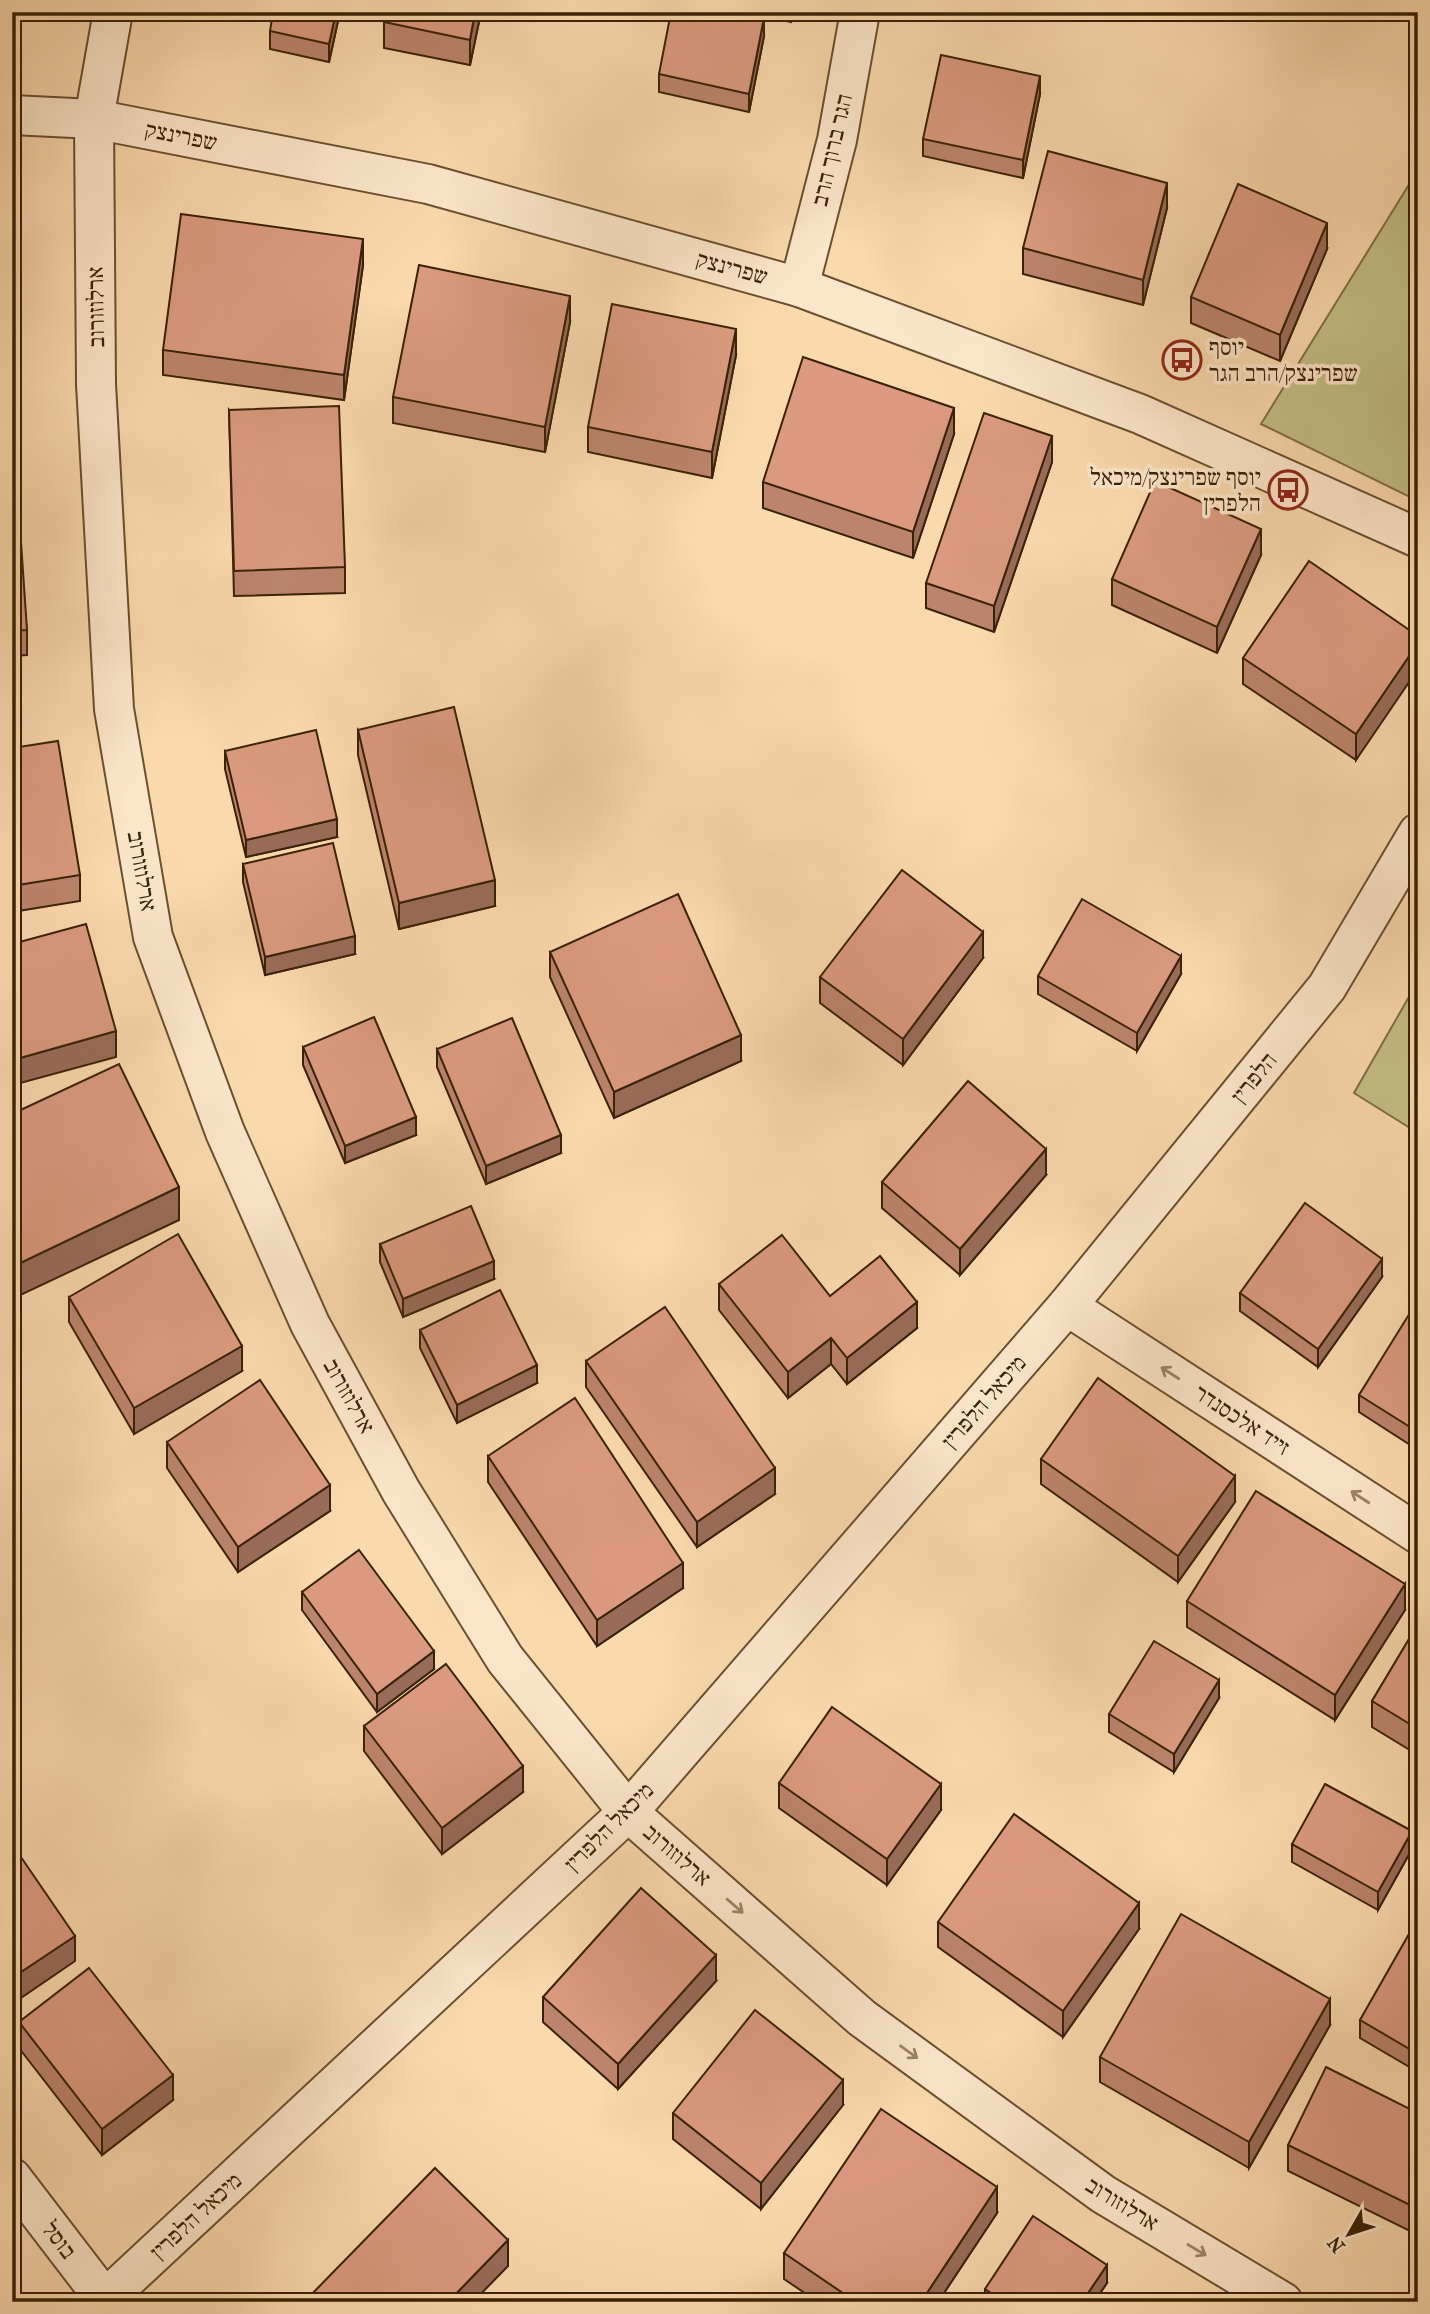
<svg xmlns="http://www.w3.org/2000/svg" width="1430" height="2314" viewBox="0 0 1430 2314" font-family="'IM FELL French Canon','Frank Ruhl Libre',serif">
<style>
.green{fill:#c4be85;stroke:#7f7045;stroke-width:2}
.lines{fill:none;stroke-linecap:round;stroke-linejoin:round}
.minor-casing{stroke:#6a502f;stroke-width:42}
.tertiary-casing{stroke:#6a502f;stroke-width:42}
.minor{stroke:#fce6ca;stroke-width:38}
.tertiary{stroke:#fce6ca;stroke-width:38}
.wall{fill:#bc846d;stroke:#3a2205;stroke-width:2}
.shaded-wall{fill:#996c59;stroke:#3a2205;stroke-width:2}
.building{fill:#db9a7f;stroke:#3a2205;stroke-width:2}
.oneway{stroke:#9b8468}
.labels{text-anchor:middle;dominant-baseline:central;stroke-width:7;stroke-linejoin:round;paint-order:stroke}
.street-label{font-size:23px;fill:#3a2205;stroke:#fce6ca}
.poi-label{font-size:23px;fill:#3a2205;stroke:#fce6ca;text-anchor:start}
</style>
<rect width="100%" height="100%" fill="#fad9ad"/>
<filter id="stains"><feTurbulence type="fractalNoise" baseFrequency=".00286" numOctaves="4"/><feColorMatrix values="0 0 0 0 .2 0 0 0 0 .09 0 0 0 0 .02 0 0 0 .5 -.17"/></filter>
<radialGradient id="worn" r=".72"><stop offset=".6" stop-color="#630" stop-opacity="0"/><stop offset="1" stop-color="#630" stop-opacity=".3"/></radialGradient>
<g class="green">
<path d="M1418 170V501L1261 424Z"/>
<path d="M1418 981V1133L1354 1093Z"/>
</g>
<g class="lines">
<g class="minor-casing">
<g id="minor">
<path d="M113 12 94 119 96 384 114 709 153 937 225 1132 310 1324 401 1491 505 1659 628 1812 862 2018 1103 2194 1283 2302"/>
<path d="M799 287 837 140 860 12"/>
<path d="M1067 1306 1418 1534"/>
<path d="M12 2178 107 2302"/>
<path d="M102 2302 628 1812 1067 1306 1327 987 1418 833"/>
</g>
</g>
<g class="tertiary-casing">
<path id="tertiary" d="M12 115 94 119 428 184 799 287 1140 414 1418 538"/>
</g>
<use href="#minor" class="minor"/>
<use href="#tertiary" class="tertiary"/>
</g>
<g class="wall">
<path d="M340 12 329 62 270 49V31Z"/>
<path d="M481 12 470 65 384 48V22Z"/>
<path d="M745 12H792L791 22Z"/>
<path d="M764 36 749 112 659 92V74Z"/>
<path d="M1040 94 1023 178 923 156V139Z"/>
<path d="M1167 208 1143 305 1023 274V248Z"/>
<path d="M1327 249 1280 361 1191 323V297Z"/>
<path d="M363 265 344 400 163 375V350Z"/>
<path d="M570 322 545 452 393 423V397Z"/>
<path d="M736 355 712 478 588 452V427Z"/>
<path d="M229 410 345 567V593L234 596Z"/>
<path d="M954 434 913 558 763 508V482Z"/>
<path d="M1052 462 994 632 926 608V583Z"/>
<path d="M12 498 27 630V655L12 656Z"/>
<path d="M1261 555 1217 653 1112 605V579Z"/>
<path d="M1418 636 1356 760 1243 684V658Z"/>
<path d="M358 730 495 906 399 929 358 755Z"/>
<path d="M12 748 80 875V901L12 912Z"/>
<path d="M225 751 337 837 246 857 225 769Z"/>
<path d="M243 864 355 954 265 975 243 882Z"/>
<path d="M550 952 741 1061 614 1118 550 977Z"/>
<path d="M983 958 903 1065 820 1003V977Z"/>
<path d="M1181 974 1137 1051 1038 994V976Z"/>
<path d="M303 1047 416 1135 345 1163 303 1065Z"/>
<path d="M437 1049 561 1153 486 1184 437 1067Z"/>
<path d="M1046 1175 960 1275 882 1208V1182Z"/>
<path d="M380 1244 494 1279 403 1317 380 1262Z"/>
<path d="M1382 1277 1318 1367 1240 1311V1293Z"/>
<path d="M719 1284 830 1296 917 1328 847 1384 831 1364 788 1398 719 1310Z"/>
<path d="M69 1297 242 1371 134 1434 69 1322Z"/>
<path d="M1418 1311V1450L1359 1412V1395Z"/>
<path d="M420 1330 537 1383 457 1423 420 1348Z"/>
<path d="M586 1361 775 1494 697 1547 586 1387Z"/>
<path d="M167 1442 330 1511 238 1572 167 1468Z"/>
<path d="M488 1456 683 1588 597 1646 488 1482Z"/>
<path d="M1041 1459 1235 1502 1178 1582 1041 1484Z"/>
<path d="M302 1592 434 1669 377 1712 302 1610Z"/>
<path d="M1187 1601 1405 1610 1335 1720 1187 1627Z"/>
<path d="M1418 1624V1755L1372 1727V1701Z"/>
<path d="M1219 1698 1174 1772 1109 1732V1714Z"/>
<path d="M364 1726 523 1792 442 1854 364 1751Z"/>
<path d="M779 1783 941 1810 887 1885 779 1808Z"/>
<path d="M1292 1844 1412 1849 1378 1910 1292 1862Z"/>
<path d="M938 1922 1139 1929 1063 2037 938 1947Z"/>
<path d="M1418 1940V2072L1360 2038V2020Z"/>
<path d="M716 1981 618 2089 543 2022V1997Z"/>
<path d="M19 2022 173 2100 102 2155 19 2048Z"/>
<path d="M1330 2025 1249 2168 1100 2082V2057Z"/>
<path d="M843 2105 761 2209 673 2139V2113Z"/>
<path d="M1418 2113V2235L1288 2171V2145Z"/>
<path d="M997 2213 938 2302H818L784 2279V2253Z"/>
<path d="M1107 2283 1094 2302H985V2289Z"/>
</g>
<g class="shaded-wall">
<path d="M336 12H340L329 62V44Z"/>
<path d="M475 12H481L470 65V40Z"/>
<path d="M764 18V36L749 112V94Z"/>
<path d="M1040 76V94L1023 178V160Z"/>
<path d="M1167 183V208L1143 305V280Z"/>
<path d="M1327 223V249L1280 361V335Z"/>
<path d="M363 239V265L344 400V375Z"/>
<path d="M570 296V322L545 452V427Z"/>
<path d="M736 329V355L712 478V452Z"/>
<path d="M954 408V434L913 558V532Z"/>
<path d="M1052 436V462L994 632V606Z"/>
<path d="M1261 529V555L1217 653V627Z"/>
<path d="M1418 643V669L1356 760V734Z"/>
<path d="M337 819V837L246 857V840Z"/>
<path d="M495 880V906L399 929V903Z"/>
<path d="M983 932V958L903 1065V1039Z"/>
<path d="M355 936V954L265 975V957Z"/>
<path d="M1181 956V974L1137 1051V1033Z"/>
<path d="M116 1031V1057L13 1085V1060Z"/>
<path d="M741 1035V1061L614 1118V1092Z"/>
<path d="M416 1117V1135L345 1163V1146Z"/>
<path d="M561 1135V1153L486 1184V1166Z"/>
<path d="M1046 1149V1175L960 1275V1249Z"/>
<path d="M179 1187V1220L12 1299V1267Z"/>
<path d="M1382 1259V1277L1318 1367V1349Z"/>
<path d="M494 1261V1279L403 1317V1299Z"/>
<path d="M917 1302V1328L847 1384V1358Z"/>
<path d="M831 1338V1364L788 1398V1372Z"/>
<path d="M242 1346V1371L134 1434V1408Z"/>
<path d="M537 1365V1383L457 1423V1405Z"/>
<path d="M775 1468V1494L697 1547V1522Z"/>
<path d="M1235 1476V1502L1178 1582V1556Z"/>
<path d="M330 1485V1511L238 1572V1547Z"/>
<path d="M683 1563V1588L597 1646V1620Z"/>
<path d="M1405 1584V1610L1335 1720V1695Z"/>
<path d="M434 1651V1669L377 1712V1694Z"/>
<path d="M1219 1680V1698L1174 1772V1754Z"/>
<path d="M523 1766V1792L442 1854V1828Z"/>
<path d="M941 1784V1810L887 1885V1859Z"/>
<path d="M1412 1831V1849L1378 1910V1892Z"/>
<path d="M1139 1903V1929L1063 2037V2011Z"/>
<path d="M75 1936V1961L12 2004V1978Z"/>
<path d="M716 1955V1981L618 2089V2064Z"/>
<path d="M1330 1999V2025L1249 2168V2142Z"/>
<path d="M173 2075V2100L102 2155V2129Z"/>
<path d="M843 2080V2105L761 2209V2183Z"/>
<path d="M997 2187V2213L938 2302H921Z"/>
<path d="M508 2240V2266L473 2302H448Z"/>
<path d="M1107 2265V2283L1094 2302H1082Z"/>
</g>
<g class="building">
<path d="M273 12H336L329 44 270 31Z"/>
<path d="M386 12H475L470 40 384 22Z"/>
<path d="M671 12H738L764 18 749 94 659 74Z"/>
<path d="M941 55 1040 76 1023 160 923 139Z"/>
<path d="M1048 151 1167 183 1143 280 1023 248Z"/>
<path d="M1238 184 1327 223 1280 335 1191 297Z"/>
<path d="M181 214 363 239 344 375 163 350Z"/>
<path d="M419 265 570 296 545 427 393 397Z"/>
<path d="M612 304 736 329 712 452 588 427Z"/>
<path d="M803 357 954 408 913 532 763 482Z"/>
<path d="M339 406 345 567 234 571 229 410Z"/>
<path d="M984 413 1052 436 994 606 926 583Z"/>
<path d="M1155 481 1261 529 1217 627 1112 579Z"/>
<path d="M12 498H18L27 630 12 631Z"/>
<path d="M1309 561 1418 636V643L1356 734 1243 658Z"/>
<path d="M454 707 495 880 399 903 358 730Z"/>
<path d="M316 730 337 819 246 840 225 751Z"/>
<path d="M58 741 80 875 12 886V748Z"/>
<path d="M333 843 355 936 265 957 243 864Z"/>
<path d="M902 870 983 932 903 1039 820 977Z"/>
<path d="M678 894 741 1035 614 1092 550 952Z"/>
<path d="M1082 899 1181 956 1137 1033 1038 976Z"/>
<path d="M86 924 116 1031 13 1060 12 944Z"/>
<path d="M374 1017 416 1117 345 1146 303 1047Z"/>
<path d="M512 1018 561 1135 486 1166 437 1049Z"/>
<path d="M119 1064 179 1187 12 1267V1114Z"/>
<path d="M968 1081 1046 1149 960 1249 882 1182Z"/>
<path d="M1305 1203 1382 1259 1318 1349 1240 1293Z"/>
<path d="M471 1206 494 1261 403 1299 380 1244Z"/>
<path d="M178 1234 242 1346 134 1408 69 1297Z"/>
<path d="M782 1235 830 1296 880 1256 917 1302 847 1358 831 1338 788 1372 719 1284Z"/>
<path d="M500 1290 537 1365 457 1405 420 1330Z"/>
<path d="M665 1307 775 1468 697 1522 586 1361Z"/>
<path d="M1413 1308 1418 1311V1432L1359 1395Z"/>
<path d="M1098 1378 1235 1476 1178 1556 1041 1459Z"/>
<path d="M260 1380 330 1485 238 1547 167 1442Z"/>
<path d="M575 1398 683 1563 597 1620 488 1456Z"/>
<path d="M1256 1491 1405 1584 1335 1695 1187 1601Z"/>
<path d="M359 1550 434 1651 377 1694 302 1592Z"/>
<path d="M1418 1624V1729L1372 1701Z"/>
<path d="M1154 1641 1219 1680 1174 1754 1109 1714Z"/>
<path d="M446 1664 523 1766 442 1828 364 1726Z"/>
<path d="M832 1707 941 1784 887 1859 779 1783Z"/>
<path d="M1325 1784 1412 1831 1378 1892 1292 1844Z"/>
<path d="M1014 1814 1139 1903 1063 2011 938 1922Z"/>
<path d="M12 1844 75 1936 12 1978Z"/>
<path d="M641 1888 716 1955 618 2064 543 1997Z"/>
<path d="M1181 1914 1330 1999 1249 2142 1100 2057Z"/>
<path d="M1409 1934 1418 1940V2054L1360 2020Z"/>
<path d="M89 1968 173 2075 102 2129 19 2022Z"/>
<path d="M755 2010 843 2080 761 2183 673 2113Z"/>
<path d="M1326 2067 1418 2113V2209L1288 2145Z"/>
<path d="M881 2109 997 2187 921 2302H856L784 2253Z"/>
<path d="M435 2168 508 2240 448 2302H304Z"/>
<path d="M1033 2216 1107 2265 1082 2302H1004L985 2289Z"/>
</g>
<defs><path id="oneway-shaft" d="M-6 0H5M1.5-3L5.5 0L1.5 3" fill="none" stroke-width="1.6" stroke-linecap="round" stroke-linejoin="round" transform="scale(1.75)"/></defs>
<g class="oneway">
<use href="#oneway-shaft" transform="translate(1170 1373) rotate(-147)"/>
<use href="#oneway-shaft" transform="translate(1360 1497) rotate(-147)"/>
<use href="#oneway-shaft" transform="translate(735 1906) rotate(41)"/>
<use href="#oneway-shaft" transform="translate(909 2052) rotate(36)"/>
<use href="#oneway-shaft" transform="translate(1197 2250) rotate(31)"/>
</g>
<defs>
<g id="bus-ring" transform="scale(2.0125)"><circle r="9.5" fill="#fce6ca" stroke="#8f2418" stroke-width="1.5"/><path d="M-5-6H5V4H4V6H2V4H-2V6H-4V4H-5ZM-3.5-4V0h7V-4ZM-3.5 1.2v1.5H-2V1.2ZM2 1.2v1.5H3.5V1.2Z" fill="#8f2418"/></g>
</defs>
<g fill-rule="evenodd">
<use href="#bus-ring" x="1182" y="360"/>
<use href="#bus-ring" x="1288" y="490"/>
</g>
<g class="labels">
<g class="street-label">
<text transform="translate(181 136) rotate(11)">שפרינצק</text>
<text transform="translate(832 150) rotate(-77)">הגר ברוך הרב</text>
<text transform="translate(732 268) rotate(15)">שפרינצק</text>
<text transform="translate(96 307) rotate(-91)">ארלוזורוב</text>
<text transform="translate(142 871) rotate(80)">ארלוזורוב</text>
<text transform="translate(1254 1078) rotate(-51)">הלפרין</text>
<text transform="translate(349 1396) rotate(61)">ארלוזורוב</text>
<text transform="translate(984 1402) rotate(-49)">מיכאל הלפרין</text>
<text transform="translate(1242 1420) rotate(33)">זייד אלכסנדר</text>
<text transform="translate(609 1827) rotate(-45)">מיכאל הלפרין</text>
<text transform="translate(677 1855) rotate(41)">ארלוזורוב</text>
<text transform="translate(1122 2204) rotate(32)">ארלוזורוב</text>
<text transform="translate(196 2216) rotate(-43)">מיכאל הלפרין</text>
<text transform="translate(59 2240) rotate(53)">בוסל</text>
</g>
<g class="poi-label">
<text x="1209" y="347">יוסף<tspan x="1209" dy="26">שפרינצק/הרב הגר</tspan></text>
<text x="1261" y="477" text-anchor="end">יוסף שפרינצק/מיכאל<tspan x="1261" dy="26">הלפרין</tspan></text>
</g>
</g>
<rect width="1430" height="2314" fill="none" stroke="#fad9ad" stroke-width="42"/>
<rect x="14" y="14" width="1402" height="2286" fill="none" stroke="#3a2205" stroke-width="3.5"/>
<rect x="21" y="21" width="1388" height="2272" fill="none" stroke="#3a2205" stroke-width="2"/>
<g transform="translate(1349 2234) rotate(231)" stroke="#fce6ca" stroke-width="5" paint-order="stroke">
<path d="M0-5L12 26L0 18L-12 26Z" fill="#3a2205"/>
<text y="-10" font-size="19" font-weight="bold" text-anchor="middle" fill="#3a2205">N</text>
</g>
<rect width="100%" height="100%" filter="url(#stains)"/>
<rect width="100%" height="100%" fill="url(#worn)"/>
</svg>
